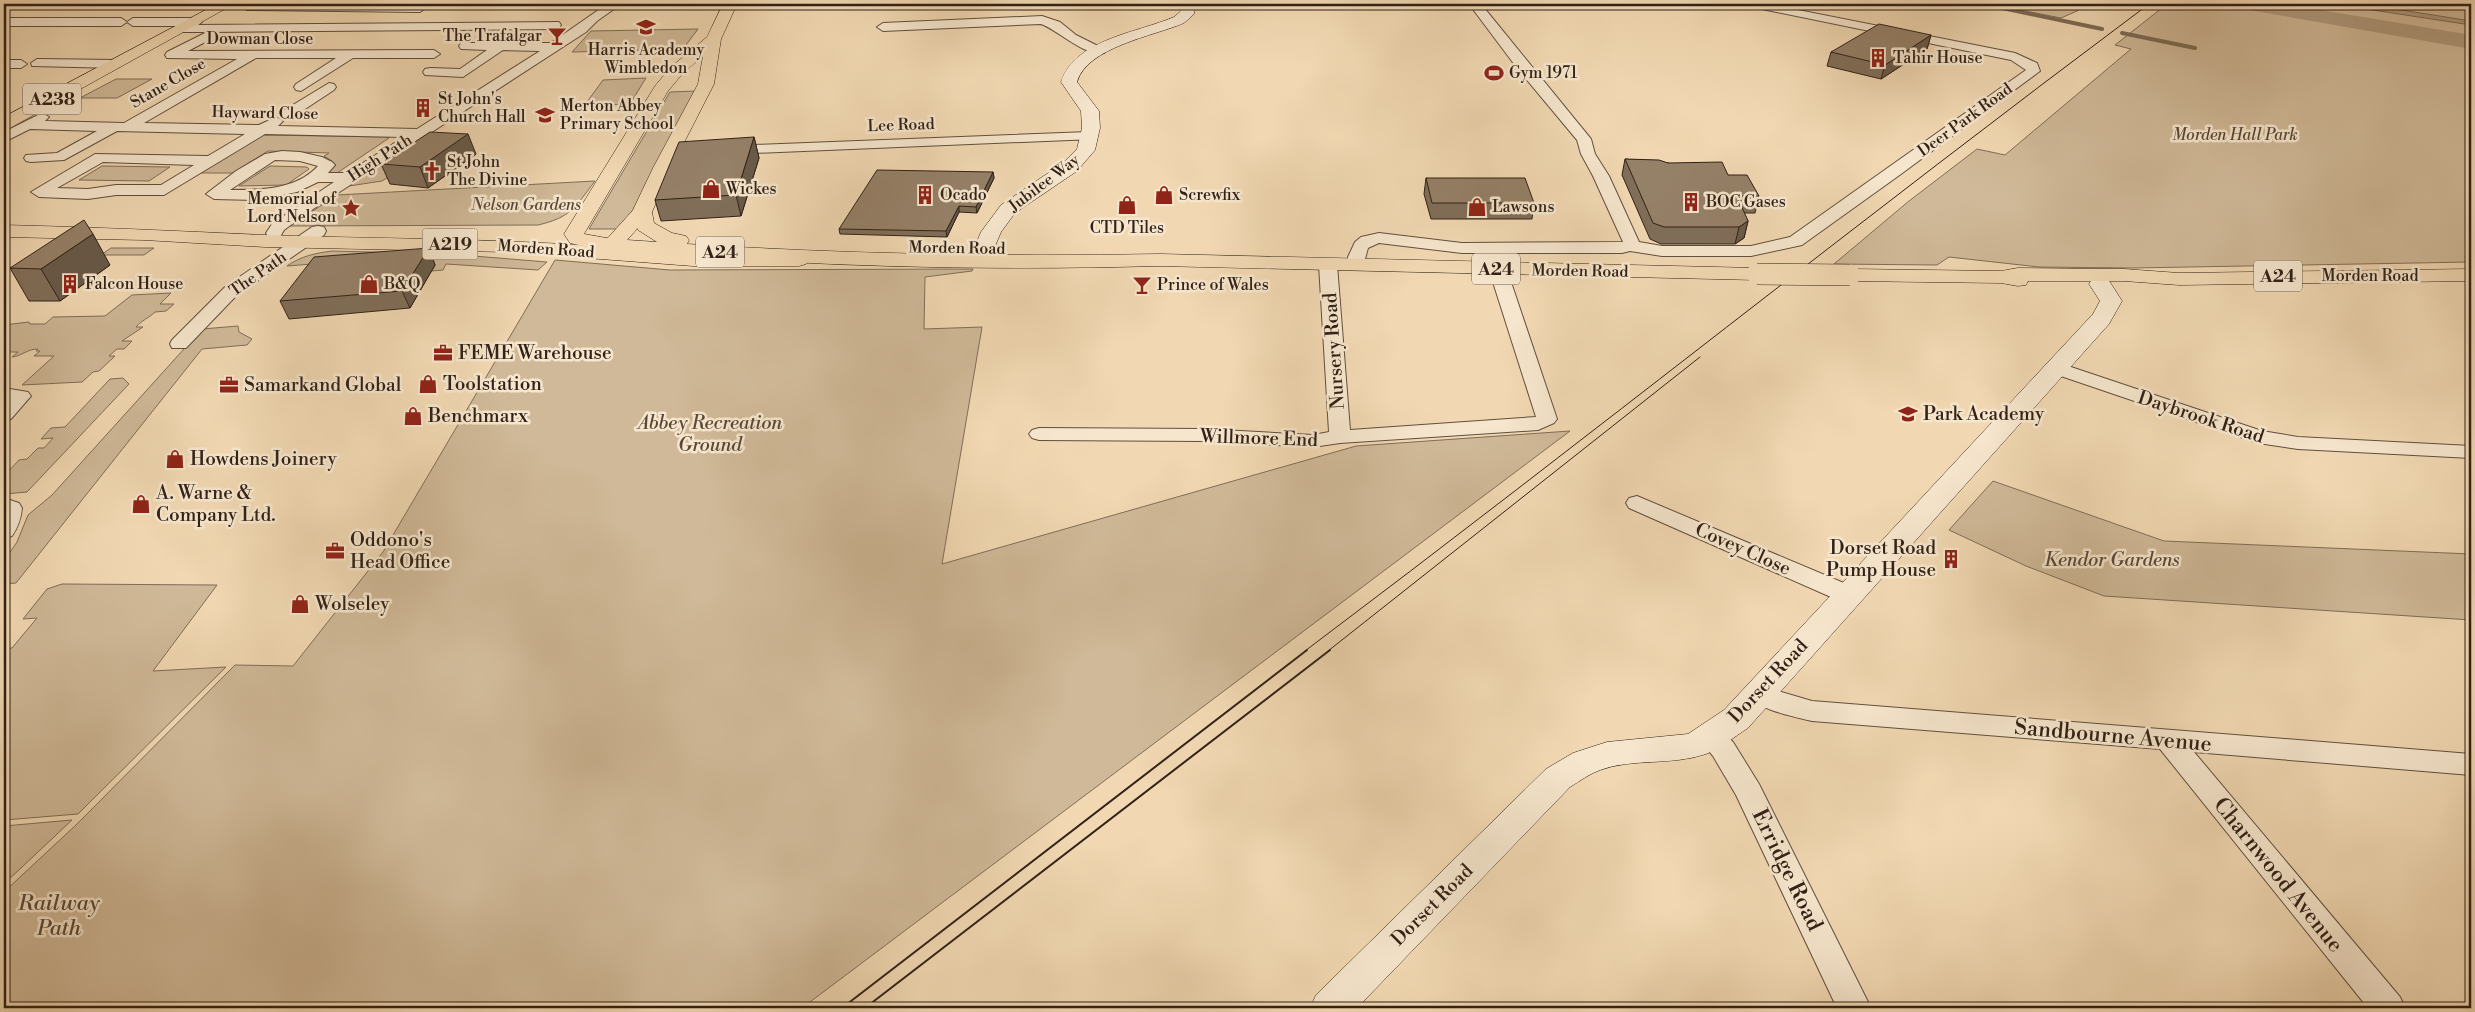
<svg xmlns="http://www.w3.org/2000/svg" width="2475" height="1012" viewBox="0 0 2475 1012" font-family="'Libre Bodoni',serif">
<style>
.green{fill:#d0b998;stroke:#806d58}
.water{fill:#b09a7d;stroke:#7d6a54}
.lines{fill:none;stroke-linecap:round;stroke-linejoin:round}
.stream{stroke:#7d6a54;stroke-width:4}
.river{fill:#b09a7d;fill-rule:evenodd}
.street-casing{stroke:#614f3e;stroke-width:2}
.secondary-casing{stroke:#312117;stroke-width:1}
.primary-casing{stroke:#312117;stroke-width:1}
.highway-casing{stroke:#312117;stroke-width:1}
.street{fill:#f6e6cd;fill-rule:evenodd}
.secondary{fill:#f6e6cd;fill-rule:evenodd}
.primary{fill:#f1d8b2;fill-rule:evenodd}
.highway{fill:#f1d8b2;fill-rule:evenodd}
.tram-far1{stroke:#312117;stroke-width:1}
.tram{stroke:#312117;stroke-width:2}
.highway-bridge-casing{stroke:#312117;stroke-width:22;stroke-linecap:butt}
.highway-bridge{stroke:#f1d8b2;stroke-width:21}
.wall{fill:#806e59;stroke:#312117}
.shaded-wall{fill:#685a49;stroke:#312117}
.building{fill:#958068;stroke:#312117}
.labels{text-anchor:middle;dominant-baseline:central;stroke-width:5;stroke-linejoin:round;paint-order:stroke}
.far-poi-label{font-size:16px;fill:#312117;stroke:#f6e6cd;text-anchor:start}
.far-street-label{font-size:16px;fill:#312117;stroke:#f6e6cd}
.far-park-label{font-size:16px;font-style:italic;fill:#594737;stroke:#f6e6cd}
.shield{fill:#f6e6cd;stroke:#6c5c4e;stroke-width:1}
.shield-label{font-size:18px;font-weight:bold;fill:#312117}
.street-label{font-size:19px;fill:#312117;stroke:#f6e6cd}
.poi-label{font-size:19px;fill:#312117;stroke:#f6e6cd;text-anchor:start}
.park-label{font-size:19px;font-style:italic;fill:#594737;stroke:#f6e6cd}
.near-street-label{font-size:22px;fill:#312117;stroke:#f6e6cd}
.near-park-label{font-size:22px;font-style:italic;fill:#594737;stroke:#f6e6cd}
</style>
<rect width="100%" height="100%" fill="#f1d8b2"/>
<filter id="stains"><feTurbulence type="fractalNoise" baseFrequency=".004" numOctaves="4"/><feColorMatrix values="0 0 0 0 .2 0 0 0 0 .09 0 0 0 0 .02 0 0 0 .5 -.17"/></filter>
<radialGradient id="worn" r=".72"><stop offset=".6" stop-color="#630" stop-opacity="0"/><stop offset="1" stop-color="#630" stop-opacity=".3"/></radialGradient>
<g class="green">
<path d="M1989 4H2087L2077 11 2061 18Z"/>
<path d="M2167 4H2471V262L2133 268 2039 267 1949 257 1937 265 1834 264 1909 201 1977 149 2005 155 2131 49 2115 45Z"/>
<path d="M698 29 683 49 572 52 591 31Z"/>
<path d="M646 78 630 104 584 106 603 80Z"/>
<path d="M116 79H152L117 98H80Z"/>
<path d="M695 91 623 229H589L670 92Z"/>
<path d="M263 135 385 137 389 138 337 173 326 176 332 161 324 156 329 153 268 151 233 173H201V171Z"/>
<path d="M402 150 413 161 382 181 349 186Z"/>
<path d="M102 166 170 167 149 181 79 180Z"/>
<path d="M270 166 307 167 309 169 286 185 239 186Z"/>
<path d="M595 181C575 207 572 217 538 225L290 226 337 195Z"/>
<path d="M111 248H154L144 255H101Z"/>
<path d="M332 251 449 254 547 262 538 270 446 264 443 270 432 271 435 265 414 256 287 266C301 256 316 253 332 251Z"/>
<path d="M555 260 670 270 973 269 972 271 925 277 924 329 982 327 942 564 1356 446 1570 431 802 1008H4V892L77 824 235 665 293 666 383 552Z"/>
<path d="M171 293 160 304H174L166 311 155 312C149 318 142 320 136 327H143L122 341H132L124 349H117L109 356H115L99 371 93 372 82 382 22 385 54 356H34L40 351H36L38 349C27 349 22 356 12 357L18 352H4V325L29 322 30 324H45L53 317 105 316 132 295Z"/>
<path d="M238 326 239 332 252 339 247 345 202 349 16 583 4 584V561L17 542 28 515 52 495 202 329Z"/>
<path d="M123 378 129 384 27 492 4 494V476L19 460 27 459 38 448H44L53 438 41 439 51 428 65 427 110 379Z"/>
<path d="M1993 481 2164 541 2471 554V620L2104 596 2026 566 1949 530Z"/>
<path d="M62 584 217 585 153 671 226 667 78 814 4 820V649L12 648 37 618 23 619 47 589Z"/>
<path d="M72 820 4 884V826Z"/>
</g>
<path class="water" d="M2333 4H2364L2471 21V25Z"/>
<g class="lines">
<g class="stream">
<path d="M1983 4 2102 29"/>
<path d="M2122 33 2195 48"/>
</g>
<path class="river" d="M2238 4H2285L2471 35V49L2249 10 2241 9Z"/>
<g class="street-casing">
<g id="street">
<path d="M251 4H420L426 8 420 12 247 10 245 8Z"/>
<path d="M607 4H621L597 21 586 32 307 213 284 230 280 237H268L266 233 272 224 334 182H318L297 192 259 200 214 199 206 194 236 171 265 154 282 151 300 152 322 157 332 162 335 165 328 173H347L404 137 265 134 164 195H116L88 199 39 197 31 192 95 154 208 156 245 134 117 131 64 160 31 162 26 161 24 158 26 155 57 153 97 131 30 129 4 142V132L42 113 49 117 45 121 124 123 237 59 167 58 165 55 167 52 207 32H178L176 29 181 26H133L127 22 121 26H4V18H121L127 22 133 18H196L202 22 198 25 559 22 561 25 559 28 555 29 207 32 213 36 211 39 188 51 434 50 440 54 434 58H353L301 91 296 90 294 87 296 84 336 58H256L144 123 259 125 276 117 283 121 278 126 417 129 540 51 503 50 463 77 425 75 423 72 425 69 430 68 460 69 487 50 461 49 459 46 461 43H551ZM275 160 300 161 318 166C296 190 261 190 230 190ZM103 162 194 165 161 185H116L88 189 57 188Z"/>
<path d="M1469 4H1481L1591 139 1595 154 1609 176 1639 242 1662 246H1751L1790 237 2026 70 2011 60 1752 7 1746 4H1768L2015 53 2037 63 2040 71 1901 174 1802 245 1751 256H1662L1630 251 1622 253H1462L1379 243 1368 248 1362 270H1350L1347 266 1348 257 1355 242 1361 237 1379 233 1462 243 1623 242 1593 176 1581 154 1577 140 1517 68Z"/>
<path d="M1042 16 1060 22 1076 35 1106 50 1104 53C1085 57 1058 30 1041 24L883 31 877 27 883 23Z"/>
<path d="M37 59 117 60 123 64 117 68 32 66 31 63Z"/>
<path d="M4 60H21L27 64 21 68H4Z"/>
<path d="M329 83 334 84 336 87 334 90 293 117H283L281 114 283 111Z"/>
<path d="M1089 132 1096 136 1094 139 753 153 728 150 721 146 728 142 753 145Z"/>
<path d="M318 226 324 227 326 231 324 235 237 295 186 348H172L170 344 172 340 225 287 312 227Z"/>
<path d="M1328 260 1334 261 1337 265 1350 430 1536 417 1492 279V269L1495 265H1507L1510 269V279L1557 419 1554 423 1538 430 1340 443 1313 447 1204 441 1039 440 1032 438 1029 434 1032 430 1039 428 1204 429 1313 435 1329 432 1319 265 1322 261Z"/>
<path d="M2056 362 2262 431 2298 437 2471 446V458L2298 449 2258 443 2049 372 2046 368 2049 364Z"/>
<path d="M4 388 28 392 31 396 11 419 4 421V404L7 400H4Z"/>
<path d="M1637 496 1858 589 1861 595 1858 601 1849 603 1840 601 1629 508 1626 503 1629 498Z"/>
<path d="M4 498 19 503 22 508C21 519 18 527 12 536L4 538Z"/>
<path d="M1758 685 1812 701 2471 754V775L2194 752 2400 997 2405 1008H2368L2160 749 1812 721C1795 717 1753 708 1745 694L1749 687Z"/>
<path d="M1711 727 1721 730 1733 742 1759 784 1871 1008H1837L1736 795 1713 756 1697 737 1701 730Z"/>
</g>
</g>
<g class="secondary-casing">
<g id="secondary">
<path d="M1182 4H1196L1194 14 1184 23C1154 36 1087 47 1077 82L1099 111 1100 128 1095 150 1077 171 1015 213 1001 232 987 265 980 267 973 265 969 261 981 232 1001 205 1063 163 1077 149 1082 128 1081 111 1061 82C1075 39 1137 33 1174 17L1180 12Z"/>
<path d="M2100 278 2108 279 2122 301 2109 324 1748 728C1734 737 1721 748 1706 754 1671 766 1632 758 1600 770 1589 774 1580 781 1570 787L1357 1008H1310L1316 995 1546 769 1573 753 1607 742 1688 734 1724 710 2093 314 2100 301 2089 284 2092 279Z"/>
</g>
</g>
<g class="primary-casing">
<g id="primary">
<path d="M217 4H234L10 128 4 129V117Z"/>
<path d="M642 206 649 208 652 212 620 248 693 254H799L806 256 809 260 806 264 799 266H693L508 252 265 247 144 240 4 237V225C91 227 178 231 264 235 374 239 483 238 593 246L605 241 635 208Z"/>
</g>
</g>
<g class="highway-casing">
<g id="highway">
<path d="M723 4H737L721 39 714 84 671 168 652 212 654 223 672 233 686 236 689 240 687 244C844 254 1002 257 1160 254L1757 268 1765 269 1768 274 1765 279 1757 280 1160 266C1019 270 877 268 736 259 681 256 623 257 570 243L564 234 655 86 671 67 707 37ZM703 56 698 84 653 168 632 212 638 230 657 242 612 239 584 234 668 91 683 73Z"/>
<path d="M2018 268 2124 269 2179 273 2471 269V281L2179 285 2124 281H2028L2026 285 2018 286 2001 283 1850 281 1842 280 1839 275 1842 270 1850 269 2001 271Z"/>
</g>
</g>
<use href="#street" class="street"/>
<use href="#secondary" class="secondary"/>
<use href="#primary" class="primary"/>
<use href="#highway" class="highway"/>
<g class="tram-far1">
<path d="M1305 651C1588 438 1865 216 2149 4"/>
<path d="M1328 651 1700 357"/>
</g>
<g class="tram">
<path d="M842 1008 1307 650"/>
<path d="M865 1008 1330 650"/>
</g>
<g class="highway-bridge-casing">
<path id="highway-bridge" d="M1757 274 1850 275"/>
</g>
<use href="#highway-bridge" class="highway-bridge"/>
</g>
<g class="wall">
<path d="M1931 35 1927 49 1881 79 1827 66 1831 52Z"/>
<path d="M754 137 759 158 741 216 661 221 655 200Z"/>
<path d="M476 154 428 188 390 184 381 164Z"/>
<path d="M1625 159 1668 163 1728 175 1759 196 1755 213H1744L1748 221 1744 238 1735 244H1661L1650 239 1622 175Z"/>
<path d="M993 172 994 178 977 213 959 212 947 237 840 234 839 229Z"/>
<path d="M1426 178 1534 203 1532 219H1431L1424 194Z"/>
<path d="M429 248 435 265 410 308 289 319 280 301Z"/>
<path d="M110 265 60 301H29L10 268Z"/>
</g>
<g class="shaded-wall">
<path d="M1931 35 1927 49 1881 79 1885 65Z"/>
<path d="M468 134 476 154 428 188 420 167Z"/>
<path d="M754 137 759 158 741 216 736 195Z"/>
<path d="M993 172 994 178 977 213 976 207Z"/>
<path d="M959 206V212L947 237 946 231Z"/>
<path d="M1748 221 1744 238 1735 244 1739 227Z"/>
<path d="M93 234 110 265 60 301 41 269Z"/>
<path d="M429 248 435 265 410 308 402 291Z"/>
</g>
<g class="building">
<path d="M1879 24 1931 35 1885 65 1831 52Z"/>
<path d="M430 132 468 134 420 167 381 164Z"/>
<path d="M754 137 736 195 655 200 679 142Z"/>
<path d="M1625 159 1659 160 1668 163 1722 162 1728 175H1747L1759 196H1737L1748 221 1739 227H1664L1653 223Z"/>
<path d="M877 170 993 172 976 207 959 206 946 231 839 229Z"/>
<path d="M1426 178H1525L1534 203H1432Z"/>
<path d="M84 220 93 234 41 269 10 268Z"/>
<path d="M429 248 402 291 280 301 314 257Z"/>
</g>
<defs>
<g id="school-bare" transform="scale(1.5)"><path d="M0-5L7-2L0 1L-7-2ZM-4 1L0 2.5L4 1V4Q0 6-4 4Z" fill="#8f2418" stroke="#f6e6cd" stroke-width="2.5" paint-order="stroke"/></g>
<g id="bar-bare" transform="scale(1.5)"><path d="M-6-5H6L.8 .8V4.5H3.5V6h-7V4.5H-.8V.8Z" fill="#8f2418" stroke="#f6e6cd" stroke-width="2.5" paint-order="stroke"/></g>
<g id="building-bare" transform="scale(1.5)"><path d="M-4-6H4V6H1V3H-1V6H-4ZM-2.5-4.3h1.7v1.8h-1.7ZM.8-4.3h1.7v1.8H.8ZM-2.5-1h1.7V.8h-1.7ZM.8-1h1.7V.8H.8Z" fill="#8f2418" stroke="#f6e6cd" stroke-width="2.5" paint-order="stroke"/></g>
<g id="stadium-bare" transform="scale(1.5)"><path d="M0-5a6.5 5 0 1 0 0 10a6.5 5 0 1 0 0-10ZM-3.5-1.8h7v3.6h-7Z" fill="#8f2418" stroke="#f6e6cd" stroke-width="2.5" paint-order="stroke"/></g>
<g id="church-bare" transform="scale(1.5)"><path d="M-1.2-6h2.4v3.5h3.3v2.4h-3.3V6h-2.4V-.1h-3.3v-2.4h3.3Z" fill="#8f2418" stroke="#f6e6cd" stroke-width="2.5" paint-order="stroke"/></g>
<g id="shop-bare" transform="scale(1.5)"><path d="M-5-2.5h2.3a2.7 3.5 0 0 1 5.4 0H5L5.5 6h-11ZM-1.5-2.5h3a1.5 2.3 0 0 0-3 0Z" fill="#8f2418" stroke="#f6e6cd" stroke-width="2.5" paint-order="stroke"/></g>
<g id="sight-bare" transform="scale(1.5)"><path d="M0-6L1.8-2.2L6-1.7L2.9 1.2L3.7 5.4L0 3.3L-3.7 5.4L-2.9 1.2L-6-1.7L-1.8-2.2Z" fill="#8f2418" stroke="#f6e6cd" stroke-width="2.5" paint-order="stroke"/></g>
<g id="office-bare" transform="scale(1.5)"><path d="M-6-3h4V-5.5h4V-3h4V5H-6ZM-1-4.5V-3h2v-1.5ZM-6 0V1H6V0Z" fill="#8f2418" stroke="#f6e6cd" stroke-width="2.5" paint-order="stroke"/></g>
</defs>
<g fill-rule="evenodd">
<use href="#school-bare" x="646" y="27"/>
<use href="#bar-bare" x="557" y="36"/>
<use href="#building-bare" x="1878" y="58"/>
<use href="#stadium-bare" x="1494" y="73"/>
<use href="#building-bare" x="423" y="108"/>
<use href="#school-bare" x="545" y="115"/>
<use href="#church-bare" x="432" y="171"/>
<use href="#shop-bare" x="711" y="189"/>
<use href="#building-bare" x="925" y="195"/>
<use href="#shop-bare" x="1164" y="195"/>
<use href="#building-bare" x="1691" y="202"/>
<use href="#shop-bare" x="1127" y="205"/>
<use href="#shop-bare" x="1477" y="207"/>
<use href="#sight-bare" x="351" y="208"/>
<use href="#building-bare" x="70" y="284"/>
<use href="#shop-bare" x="369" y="284"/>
<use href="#bar-bare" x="1142" y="285"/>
<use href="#office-bare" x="443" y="353"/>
<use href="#shop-bare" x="428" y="384"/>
<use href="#office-bare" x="229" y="385"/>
<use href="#school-bare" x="1908" y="414"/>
<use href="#shop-bare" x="413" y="416"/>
<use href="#shop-bare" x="175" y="459"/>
<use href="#shop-bare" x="141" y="504"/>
<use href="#office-bare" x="335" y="551"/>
<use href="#building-bare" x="1951" y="559"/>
<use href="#shop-bare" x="300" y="604"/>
</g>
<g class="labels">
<g class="far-poi-label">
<text x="542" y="36" text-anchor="end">The Trafalgar</text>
<text x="646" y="50" text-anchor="middle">Harris Academy<tspan x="646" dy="18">Wimbledon</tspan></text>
<text x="1893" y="58">Tahir House</text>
<text x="1509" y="73">Gym 1971</text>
<text x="438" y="99">St John's<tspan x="438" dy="18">Church Hall</tspan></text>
<text x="560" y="106">Merton Abbey<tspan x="560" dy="18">Primary School</tspan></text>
<text x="447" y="162">St John<tspan x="447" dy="18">The Divine</tspan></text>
<text x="726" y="189">Wickes</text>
<text x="940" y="195">Ocado</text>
<text x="1179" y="195">Screwfix</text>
<text x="336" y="199" text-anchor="end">Memorial of<tspan x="336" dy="18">Lord Nelson</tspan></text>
<text x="1706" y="202">BOC Gases</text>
<text x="1492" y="207">Lawsons</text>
<text x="1127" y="228" text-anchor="middle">CTD Tiles</text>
<text x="85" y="284">Falcon House</text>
<text x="384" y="284">B&amp;Q</text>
<text x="1157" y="285">Prince of Wales</text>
</g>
<g class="far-street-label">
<text x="260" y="39">Dowman Close</text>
<text transform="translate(168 83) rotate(-30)">Stane Close</text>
<text transform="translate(265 113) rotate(1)">Hayward Close</text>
<text transform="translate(1965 120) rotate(-36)">Deer Park Road</text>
<text transform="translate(901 125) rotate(-2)">Lee Road</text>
<text transform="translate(380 158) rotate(-33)">High Path</text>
<text transform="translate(1044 183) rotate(-37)">Jubilee Way</text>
<text transform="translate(957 248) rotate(1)">Morden Road</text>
<text transform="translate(546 249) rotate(4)">Morden Road</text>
<text transform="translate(1580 271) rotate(1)">Morden Road</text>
<text transform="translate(258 274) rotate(-35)">The Path</text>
<text x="2370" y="276">Morden Road</text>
</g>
<g class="far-park-label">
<text x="2235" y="135">Morden Hall Park</text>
<text x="526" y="205">Nelson Gardens</text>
</g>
<g class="shield">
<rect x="23" y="83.5" width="58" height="31" rx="4"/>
<rect x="422.5" y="228.5" width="55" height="31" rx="4"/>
<rect x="696" y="236.5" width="48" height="31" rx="4"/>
<rect x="1472" y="253.5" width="48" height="31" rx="4"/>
<rect x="2254" y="260.5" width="48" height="31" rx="4"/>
</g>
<g class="shield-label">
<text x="52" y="99">A238</text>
<text x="450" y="244">A219</text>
<text x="720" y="252">A24</text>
<text x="1496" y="269">A24</text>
<text x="2278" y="276">A24</text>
</g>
<g class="street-label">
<text transform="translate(1334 351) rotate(-94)">Nursery Road</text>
<text transform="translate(2201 417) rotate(18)">Daybrook Road</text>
<text transform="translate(1259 438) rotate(2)">Willmore End</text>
<text transform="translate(1743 549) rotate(24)">Covey Close</text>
<text transform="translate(1768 681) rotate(-47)">Dorset Road</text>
<text transform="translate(1432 905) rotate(-45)">Dorset Road</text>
</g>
<g class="poi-label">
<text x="458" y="353">FEME Warehouse</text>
<text x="443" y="384">Toolstation</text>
<text x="244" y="385">Samarkand Global</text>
<text x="1923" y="414">Park Academy</text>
<text x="428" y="416">Benchmarx</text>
<text x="190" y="459">Howdens Joinery</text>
<text x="156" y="493">A. Warne &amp;<tspan x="156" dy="22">Company Ltd.</tspan></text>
<text x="350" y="540">Oddono's<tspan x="350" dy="22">Head Office</tspan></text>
<text x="1936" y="548" text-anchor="end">Dorset Road<tspan x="1936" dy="22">Pump House</tspan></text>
<text x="315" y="604">Wolseley</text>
</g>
<g class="park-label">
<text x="710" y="423">Abbey Recreation<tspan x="710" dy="22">Ground</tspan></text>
<text x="2112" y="560">Kendor Gardens</text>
</g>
<g class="near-street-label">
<text transform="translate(2113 736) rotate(5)">Sandbourne Avenue</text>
<text transform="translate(1787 870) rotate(64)">Erridge Road</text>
<text transform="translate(2278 875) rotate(51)">Charnwood Avenue</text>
</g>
<g class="near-park-label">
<text x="59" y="903">Railway<tspan x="59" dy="25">Path</tspan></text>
</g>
</g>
<rect width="2475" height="1012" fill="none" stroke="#f1d8b2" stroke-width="20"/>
<rect x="5" y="5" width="2465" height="1002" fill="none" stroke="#312117" stroke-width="2.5"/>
<rect x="10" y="10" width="2455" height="992" fill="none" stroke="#312117"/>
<rect width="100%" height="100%" filter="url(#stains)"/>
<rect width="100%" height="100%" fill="url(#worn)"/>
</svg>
